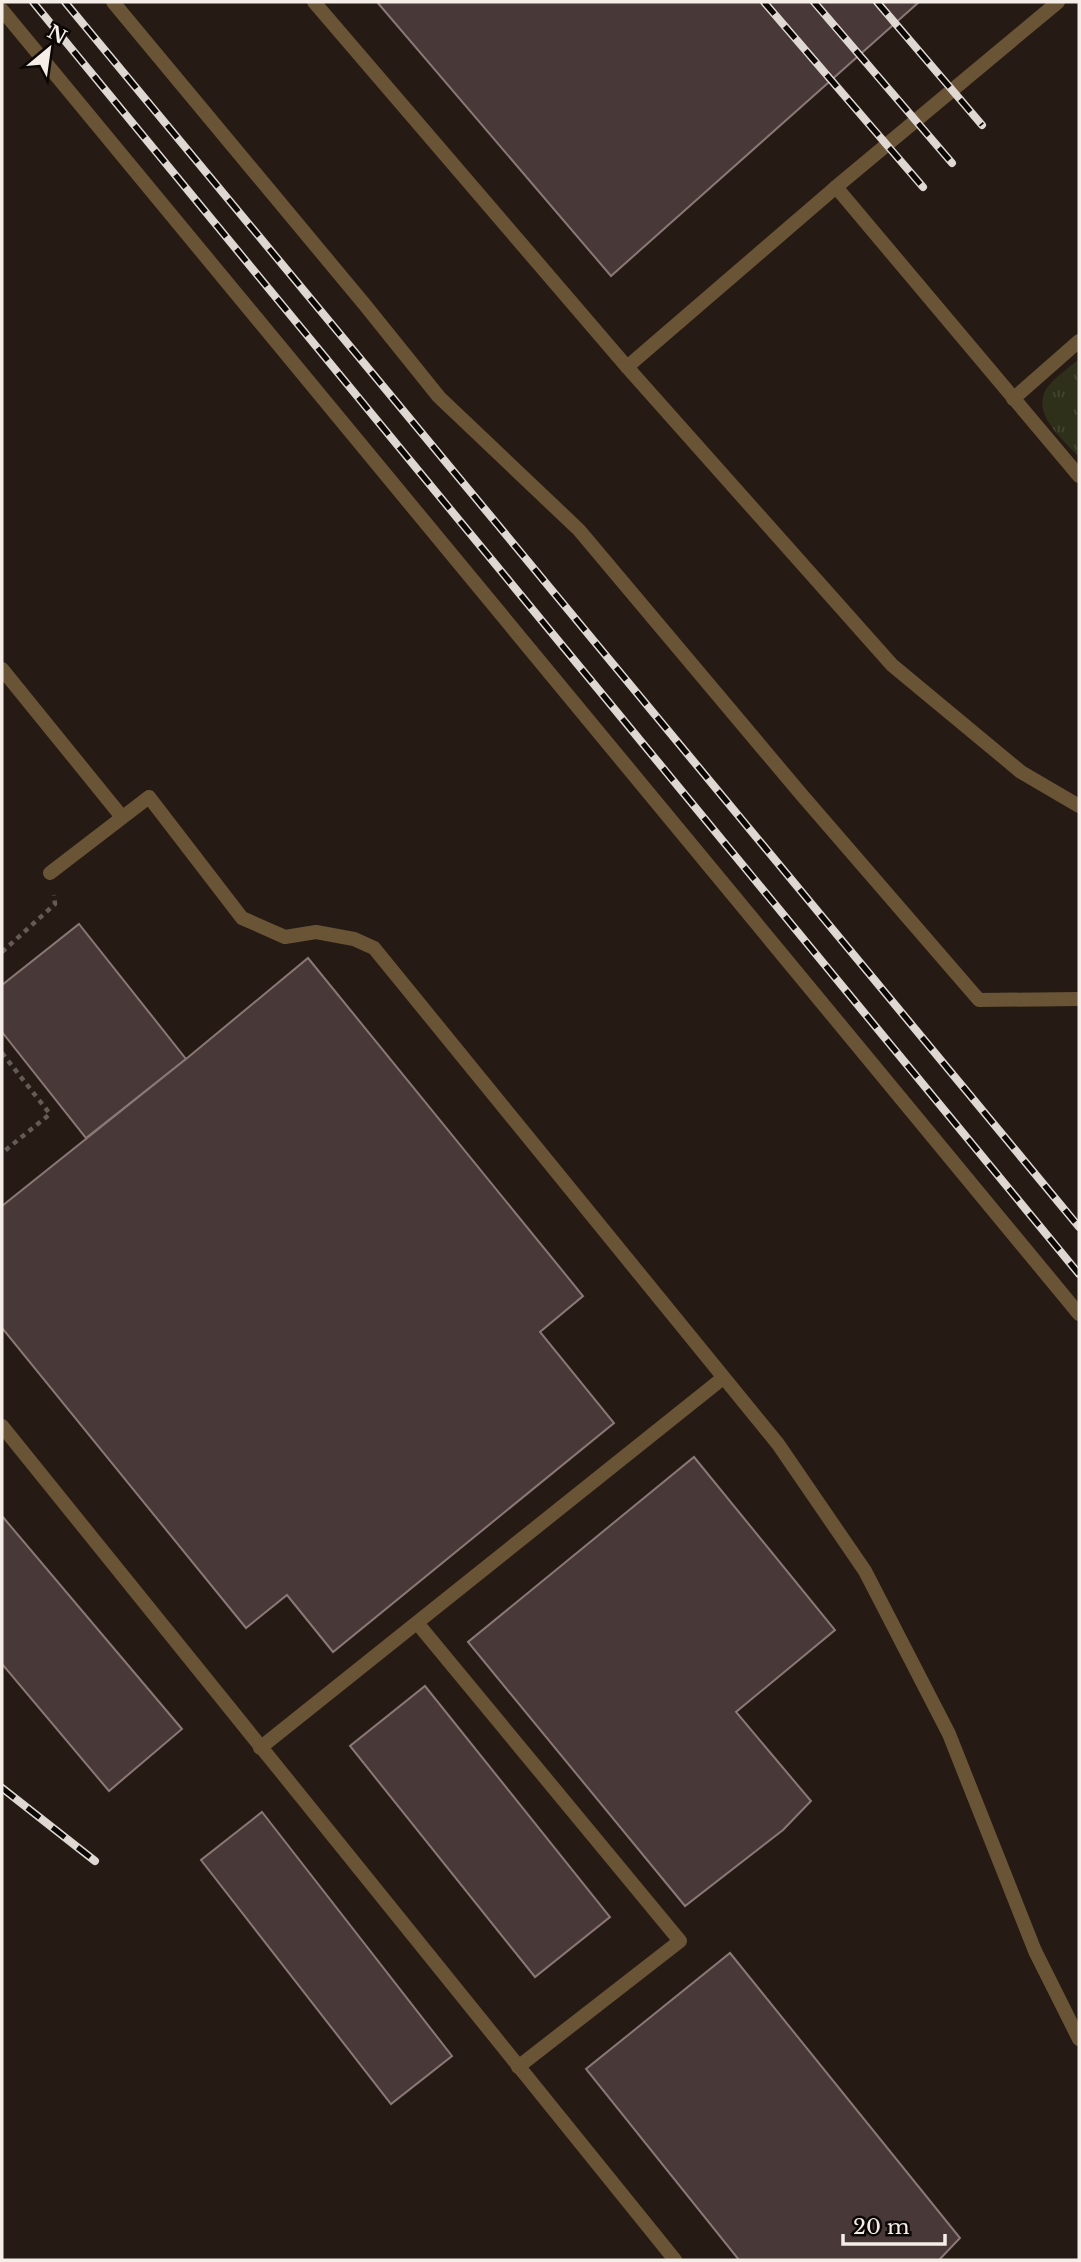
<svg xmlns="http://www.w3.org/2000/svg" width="1081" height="2262" viewBox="0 0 1081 2262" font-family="'Libre Baskerville',serif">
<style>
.grass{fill:url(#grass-tufts)}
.building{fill:#483837;stroke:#8a7877;stroke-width:2}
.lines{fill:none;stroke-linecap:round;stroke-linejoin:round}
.path{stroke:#655b55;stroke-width:4.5;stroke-dasharray:5 5;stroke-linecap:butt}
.service{stroke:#695435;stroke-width:14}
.rail-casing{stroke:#dfd7d2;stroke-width:8}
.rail{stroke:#0b0705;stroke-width:5;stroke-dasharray:16;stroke-linecap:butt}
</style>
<defs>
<pattern id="grass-tufts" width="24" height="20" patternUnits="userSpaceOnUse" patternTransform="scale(1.75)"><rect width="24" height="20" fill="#2e3019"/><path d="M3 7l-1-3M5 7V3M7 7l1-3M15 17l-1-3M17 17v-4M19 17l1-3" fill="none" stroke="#43442f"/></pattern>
</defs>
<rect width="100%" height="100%" fill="#261b14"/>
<path class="grass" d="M1079 359V457C1062 438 1027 411 1050 384 1058 375 1070 367 1079 359Z"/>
<g class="building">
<path d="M377 2H919L611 276Z"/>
<path d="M79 924 186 1059 86 1138 2 1032V985Z"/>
<path d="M308 958 583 1296 540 1332 614 1423 333 1652 287 1595 246 1628 2 1328V1206L186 1059Z"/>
<path d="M694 1457 835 1630 736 1712 811 1801 783 1830 685 1906 468 1642Z"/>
<path d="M2 1516 182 1729 109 1791 2 1664Z"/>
<path d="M425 1686 610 1917 535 1977 350 1746Z"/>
<path d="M262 1812 452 2056 391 2104 201 1860Z"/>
<path d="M730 1953 960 2238 939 2260H739L586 2069Z"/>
</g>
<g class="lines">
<g class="path">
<path d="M2 952 55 904 54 895"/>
<path d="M2 1053 50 1114 2 1153"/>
</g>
<g class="service">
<path d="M113 2 365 305 439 397 579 530 801 794 979 1000 1079 999"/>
<path d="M314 2 627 367 892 665 1021 772 1079 806"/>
<path d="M2 10 1079 1314"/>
<path d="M836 187 1058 2"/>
<path d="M627 367 836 187 1079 476"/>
<path d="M1013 399 1079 341"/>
<path d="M2 669 122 817"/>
<path d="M50 873 149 797 242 918 285 937 316 932 354 939 374 948 778 1444 865 1571 949 1734 1035 1951 1079 2039"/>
<path d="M2 1426 675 2260"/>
<path d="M418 1624 680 1941 518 2067"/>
<path d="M260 1748 723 1378"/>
</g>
<g class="rail-casing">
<g id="rail">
<path d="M33 2 1079 1274"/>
<path d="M65 2 1079 1227"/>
<path d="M764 2 923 187"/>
<path d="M814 2 952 163"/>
<path d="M877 2 982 125"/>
<path d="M2 1788 95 1861"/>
</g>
</g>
<use href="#rail" class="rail"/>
</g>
<rect width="1081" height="2262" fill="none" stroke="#f5ede8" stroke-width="7"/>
<g transform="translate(49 49) rotate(29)" stroke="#0b0705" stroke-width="5" paint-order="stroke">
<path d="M0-5L12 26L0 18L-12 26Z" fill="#f5ede8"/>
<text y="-10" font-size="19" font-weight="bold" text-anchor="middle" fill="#f5ede8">N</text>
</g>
<path d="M843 2234v10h102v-10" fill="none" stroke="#f5ede8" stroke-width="3.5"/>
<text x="853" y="2234" font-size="21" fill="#f5ede8" stroke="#0b0705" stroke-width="5" paint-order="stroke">20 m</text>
</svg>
